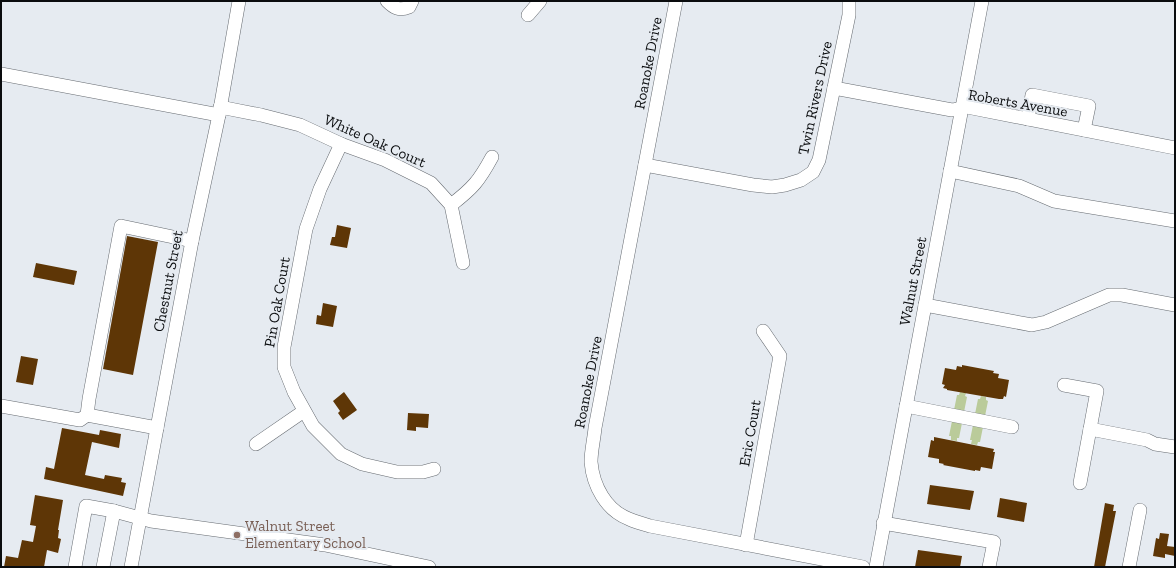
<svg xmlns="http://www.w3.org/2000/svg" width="1176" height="568" viewBox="0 0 1176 568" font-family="'Zilla Slab',serif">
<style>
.green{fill:#bacb9a}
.building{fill:#5e3606}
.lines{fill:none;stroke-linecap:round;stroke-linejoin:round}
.minor-casing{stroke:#666b71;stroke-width:14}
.minor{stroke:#fff;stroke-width:13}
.education-dot{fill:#8d6e63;stroke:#e6ebf1;stroke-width:1.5}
.labels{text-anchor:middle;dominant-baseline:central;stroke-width:4;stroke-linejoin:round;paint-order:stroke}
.street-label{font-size:15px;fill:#0a0c0e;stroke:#e6ebf1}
.education-label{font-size:15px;fill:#785e54;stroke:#e6ebf1;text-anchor:start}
</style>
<rect width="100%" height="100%" fill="#e6ebf1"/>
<g class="green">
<path d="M960 392 966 393 965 396 967 397 964 412 954 410 957 395H959Z"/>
<path d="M981 396 986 397V400L988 401 985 416 975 414 978 399H980Z"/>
<path d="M952 421 962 423 959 438H957V441L951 440V436H949Z"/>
<path d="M973 425 983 427 980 442H978L977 445 971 444 972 440H970Z"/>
</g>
<g class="building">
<path d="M337 225 351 228 347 248 330 245 332 237H335Z"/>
<path d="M127 236 158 242 133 375 103 369Z"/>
<path d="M36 263 77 271 74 285 33 277Z"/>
<path d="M323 303 337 306 333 327 316 324 317 315 321 316Z"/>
<path d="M21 356 38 359 33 385 16 382Z"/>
<path d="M962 365 994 371 993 373 999 374 998 378 1009 380 1006 397 1004 396 1003 399H999L947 390V389L943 388 945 385 942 384 945 368 956 370 957 366 962 367Z"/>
<path d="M344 392 357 410 343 420 338 413 340 411 333 401Z"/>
<path d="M408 413 429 414 428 428 416 427V431L407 430Z"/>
<path d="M62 428 99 435 100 430 121 434 119 448 92 442 85 475 104 479 105 475 122 478 121 482 126 483 123 496 44 479 46 467 54 469Z"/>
<path d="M934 437 994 449 993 452H995L992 469 981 467 980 471 975 470V471L943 465 944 464 939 463V459L928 457 931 440 934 441Z"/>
<path d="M930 485 974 491 970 510 927 504Z"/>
<path d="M35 495 63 500 58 530H59L58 538 61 539 58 553 47 550 44 567H4L6 556 18 558 22 540 33 542 36 526 30 525Z"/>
<path d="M1000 498 1027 503 1024 522 997 517Z"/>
<path d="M1105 503 1114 505 1113 511H1116L1105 567H1094Z"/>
<path d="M1160 533 1169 534 1167 546 1175 547V556L1165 554V558L1153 556 1156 538 1159 539Z"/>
<path d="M918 550 962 556 960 567H915Z"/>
</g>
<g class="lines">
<g class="minor-casing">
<g id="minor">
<path d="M387 1C394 8 399 11 409 7L412 1"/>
<path d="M676 1 595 428C594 439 591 451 591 462 593 486 606 510 629 519 636 522 643 524 650 526L863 567"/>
<path d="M528 15 540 1"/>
<path d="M1 74 219 115"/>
<path d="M834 88 952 110 967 107 1175 148"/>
<path d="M220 107 261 115 300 125 341 144 385 160 431 183 451 205 463 263"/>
<path d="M1028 119 1032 95 1089 106 1084 130"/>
<path d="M341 144 320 189 306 229 284 347V367L294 392 313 426 341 454 362 464 397 472H423L434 469"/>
<path d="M645 165 753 185 772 187 785 185 801 180 813 172 819 160 849 15V1"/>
<path d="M950 171 1019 186 1054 201 1175 221"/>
<path d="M451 205C473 188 479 181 492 157"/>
<path d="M925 305 1032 325 1046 322 1109 295H1122L1175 305"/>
<path d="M1064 385 1097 391 1080 483"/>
<path d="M1 406 80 420 87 415 157 428"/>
<path d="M906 406 1012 427"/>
<path d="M87 415 89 399 121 226 192 241"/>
<path d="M1090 429 1147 440 1155 444 1175 447"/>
<path d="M256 444 304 411"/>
<path d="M883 523 994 542 989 567"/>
<path d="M746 545 780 356 763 331"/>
<path d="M75 567 86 506 114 511 151 521 325 545 429 567"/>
<path d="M103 567 114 511"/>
<path d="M131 567 192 241 219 115 239 1"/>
<path d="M876 567 982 1"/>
<path d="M1129 567 1140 510"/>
</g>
</g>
<use href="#minor" class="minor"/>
</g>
<circle class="education-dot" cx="237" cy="535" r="4"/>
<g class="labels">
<g class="street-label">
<text transform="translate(648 63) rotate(-79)">Roanoke Drive</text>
<text transform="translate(815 98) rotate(-78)">Twin Rivers Drive</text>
<text transform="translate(1018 103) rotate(10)">Roberts Avenue</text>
<text transform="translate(375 141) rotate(24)">White Oak Court</text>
<text transform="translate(168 281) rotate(-79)">Chestnut Street</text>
<text transform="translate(913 281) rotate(-79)">Walnut Street</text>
<text transform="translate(277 302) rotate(-80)">Pin Oak Court</text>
<text transform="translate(588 382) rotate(-79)">Roanoke Drive</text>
<text transform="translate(750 433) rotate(-80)">Eric Court</text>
</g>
<g class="education-label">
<text x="245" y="526">Walnut Street<tspan x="245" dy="17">Elementary School</tspan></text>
</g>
</g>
<rect width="1176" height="568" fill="none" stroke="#0a0c0e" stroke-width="4"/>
</svg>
